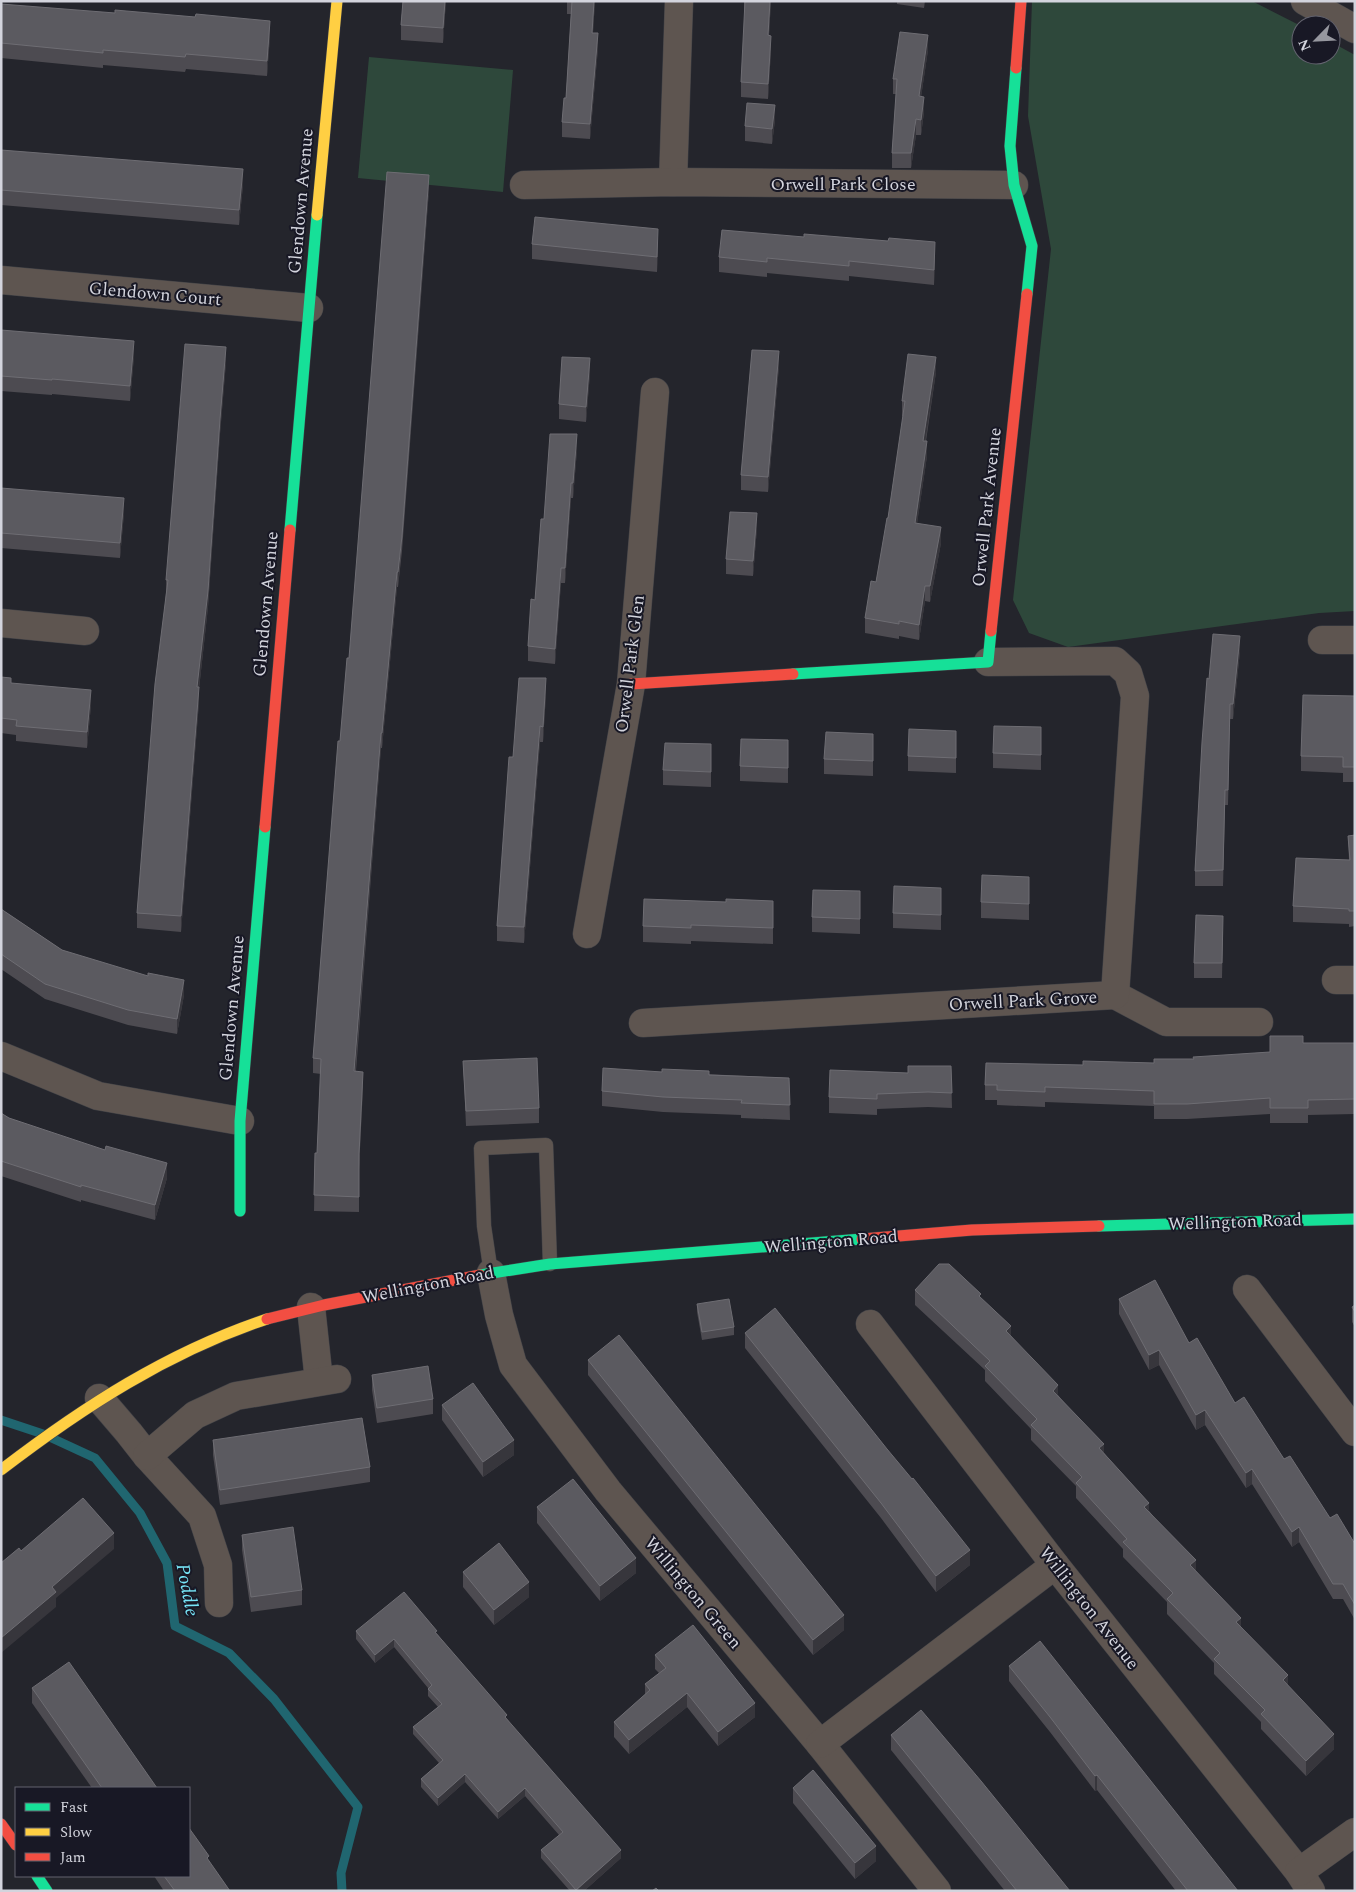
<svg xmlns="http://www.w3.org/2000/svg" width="1356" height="1892" viewBox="0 0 1356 1892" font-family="Spectral,serif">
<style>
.green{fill:#2e483b}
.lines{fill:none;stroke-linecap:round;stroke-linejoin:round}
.stream{stroke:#206670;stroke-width:9}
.lane-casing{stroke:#414247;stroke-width:15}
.street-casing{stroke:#414247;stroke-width:29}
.fast-casing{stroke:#414247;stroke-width:12}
.slow-casing{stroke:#414247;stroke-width:12}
.jam-casing{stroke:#414247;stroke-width:12}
.lane{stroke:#5e5550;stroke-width:14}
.street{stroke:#5e5550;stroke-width:28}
.fast{stroke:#16e098;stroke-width:11}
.slow{stroke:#ffcf43;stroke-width:11}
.jam{stroke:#f24e42;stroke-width:11}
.wall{fill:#4d4b51}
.shaded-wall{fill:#37363c}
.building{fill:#5b5a60;stroke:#6e6d73}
.labels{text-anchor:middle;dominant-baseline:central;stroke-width:4;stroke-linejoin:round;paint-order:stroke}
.street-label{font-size:18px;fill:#d3d4dd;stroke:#181825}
.water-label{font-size:19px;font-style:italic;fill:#77e5f7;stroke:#181825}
</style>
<rect width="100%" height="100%" fill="#24252c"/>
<g class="green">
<path d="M1032 1H1252L1301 26V55H1331V42L1355 55V611L1319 613 1068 647 1029 633 1013 600 1051 249 1028 116Z"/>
<path d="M369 57 513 70 503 192 358 178Z"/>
</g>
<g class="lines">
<path class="stream" d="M1 1420 43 1434 95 1458 140 1513 167 1563 175 1626 229 1653 274 1699 358 1807 341 1873 342 1891"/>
<g class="lane-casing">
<path id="lane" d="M491 1273 484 1226 481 1148 546 1145 550 1264"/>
</g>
<g class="street-casing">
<g id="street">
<path d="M1305 1 1355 29"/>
<path d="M673 182 679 1"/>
<path d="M524 185 673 182 1014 185"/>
<path d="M1 280 309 308"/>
<path d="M1 623 85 631"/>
<path d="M1322 640H1355"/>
<path d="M587 934 631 684 655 392"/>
<path d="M1336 980H1355"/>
<path d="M1115 995 1166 1022H1259"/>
<path d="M643 1023 1115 995 1135 696 1128 673 1115 661 988 662"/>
<path d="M1 1056 98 1096 240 1121"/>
<path d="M491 1273 499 1315 513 1365 608 1491 820 1744 937 1891"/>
<path d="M1247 1289 1355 1432"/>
<path d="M311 1307 319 1381"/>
<path d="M870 1324 1055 1565 1299 1872 1311 1891"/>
<path d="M99 1398 129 1433 147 1456 202 1516 218 1565 219 1603"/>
<path d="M147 1456 195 1415 236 1396 337 1379"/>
<path d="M820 1744 1055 1565"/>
<path d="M1299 1872 1355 1832"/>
</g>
</g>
<g class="fast-casing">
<g id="fast">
<path d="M1016 68 1010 146 1014 185 1032 246 1027 294"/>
<path d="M290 530 317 215"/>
<path d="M793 674 988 662 991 631"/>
<path d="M240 1211V1121L265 827"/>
<path d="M1099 1226 1355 1219"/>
<path d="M480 1275 550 1264 862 1239"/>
<path d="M37 1876 47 1891"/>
</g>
</g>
<g class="slow-casing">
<g id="slow">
<path d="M317 215 337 1"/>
<path d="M1 1470C83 1407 168 1352 267 1319"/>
</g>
</g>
<g class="jam-casing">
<g id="jam">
<path d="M1016 68 1021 1"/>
<path d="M991 631 1027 294"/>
<path d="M631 684 793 674"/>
<path d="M265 827 290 530"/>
<path d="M862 1239 972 1230 1099 1226"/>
<path d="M267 1319 324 1305 480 1275"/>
<path d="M1 1824 16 1845"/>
</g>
</g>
<use href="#lane" class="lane"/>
<use href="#street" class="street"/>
<use href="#fast" class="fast"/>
<use href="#slow" class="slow"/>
<use href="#jam" class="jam"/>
</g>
<g class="wall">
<path d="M403 1H446L443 43 401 40V25Z"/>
<path d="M567 1H595L593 33 598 48 590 139 562 137V122L566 98 571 14H567Z"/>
<path d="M744 1H771L769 36 771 51 768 99 741 97V82L745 12H744Z"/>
<path d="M897 1H925L924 8 897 4Z"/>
<path d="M1 4 270 36 267 76 186 69 185 72 103 65V68L1 58Z"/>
<path d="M928 50 921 97 924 112 921 135H916L911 168H892V153L896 94H893V79Z"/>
<path d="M775 120 772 144 745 141V126Z"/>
<path d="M1 150 243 185 239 225 1 205Z"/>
<path d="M429 190 402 551 398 587H397L382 748H381L356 1071 363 1087 359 1169V1212L314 1211 315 1153H317L321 1074 313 1073V1058L340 741Z"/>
<path d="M532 244H658L657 272 532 259Z"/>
<path d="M719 257 935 258 934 285 849 276V281L767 273V277L719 272Z"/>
<path d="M1 330 134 356 130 401 52 394V395L1 391Z"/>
<path d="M226 362 220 434 208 607 199 689V702L181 932 137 928V913L166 593V580Z"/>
<path d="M779 366 768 492 741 490V475Z"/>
<path d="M936 372 926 441 927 456 917 523 941 543 930 602 925 601 919 640 899 636V639L865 633V618L876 582 888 518 903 416H902V401Z"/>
<path d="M590 373 586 422 559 419V404Z"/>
<path d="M577 450 573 498H571L565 583H561L555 664 528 661V646L535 600 544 519Z"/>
<path d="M1 488 124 513 120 558 1 548Z"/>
<path d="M757 528 753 576 726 574V559Z"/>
<path d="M1240 651 1233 719H1230L1228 805H1225L1223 886H1195V871L1209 679Z"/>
<path d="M1 677 11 683 91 705 87 748 16 741V735L1 733Z"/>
<path d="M546 694 543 742H540L524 943 497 941V926L513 757Z"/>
<path d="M1355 696V782H1343V773L1301 771V756Z"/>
<path d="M1041 727V770L993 768V753Z"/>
<path d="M956 731V773L908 771V756Z"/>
<path d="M873 734V776L824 774V759Z"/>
<path d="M788 740V783L740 781V766Z"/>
<path d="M663 770 711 772V787L663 785Z"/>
<path d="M1355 835V926L1349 927V924L1293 922V906L1349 860 1348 836Z"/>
<path d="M941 888V930L893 928V913Z"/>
<path d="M860 891V934L812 932V917Z"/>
<path d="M773 901V944L691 941V944L643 942V926L726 902Z"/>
<path d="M981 902 1029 904V920L981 918Z"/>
<path d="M1 909 62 950 184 995 177 1034 128 1025 45 999 1 969Z"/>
<path d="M1223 931 1222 978H1194V963Z"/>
<path d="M1303 1043H1355V1114L1308 1115V1123H1270V1114L1187 1119H1154V1106L1045 1102V1107L997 1105V1100H985V1085L1083 1065 1154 1063 1270 1052Z"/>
<path d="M463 1061 539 1108V1123L466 1126Z"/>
<path d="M951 1066 952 1108 928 1107 877 1109V1115L829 1113V1097L908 1073Z"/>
<path d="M662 1072 789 1078 790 1120 741 1118V1115L663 1112 602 1106V1091Z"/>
<path d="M1 1113 9 1118 167 1178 155 1220 81 1200V1202L1 1176Z"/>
<path d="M915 1290 981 1298 1104 1453 1196 1571 1288 1686 1334 1749 1306 1776 1261 1729V1722L1214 1674V1663L1167 1614V1602L1123 1557V1549L1076 1498V1486L1031 1440V1429L985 1381V1370L915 1305Z"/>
<path d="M1119 1299 1189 1343 1235 1403 1284 1459 1330 1518 1355 1544V1620L1343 1599H1333L1299 1542 1292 1547 1252 1484 1246 1488 1205 1425 1196 1430 1159 1365 1149 1370 1119 1314Z"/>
<path d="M697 1304 734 1327V1335L702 1340 697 1312Z"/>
<path d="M1355 1305V1327L1352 1322V1307Z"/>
<path d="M745 1333 970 1565 936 1592 881 1518 745 1348Z"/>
<path d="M588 1360 844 1630 813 1655 588 1375Z"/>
<path d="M372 1375 433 1399V1414L377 1423 372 1390Z"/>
<path d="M442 1405 514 1455 483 1477 442 1420Z"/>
<path d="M213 1440 370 1467V1482L220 1505 213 1455Z"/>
<path d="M537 1507 636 1573 600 1601 537 1523Z"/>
<path d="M242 1535 302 1590V1605L251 1612 242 1550Z"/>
<path d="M463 1572 529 1597 494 1625 463 1587Z"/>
<path d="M356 1631 437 1634 621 1858 584 1891H570L541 1858V1850L559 1835 525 1796 498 1819 465 1782 438 1806 421 1787V1779L439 1763 413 1734V1727L438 1707 428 1696V1688L394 1647 375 1663 356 1639Z"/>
<path d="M655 1655 755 1717 718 1746 687 1707 629 1754 614 1737V1722L645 1695V1684L659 1673 655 1669Z"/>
<path d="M1009 1666 1238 1891H1176L1097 1790 1095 1791 1050 1732 1009 1681Z"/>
<path d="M32 1688 157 1788H92L32 1703Z"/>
<path d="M891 1735 1070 1891H1005L891 1750Z"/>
<path d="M793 1788 876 1861 855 1879 793 1803Z"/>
<path d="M209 1862 230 1891H164L154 1876H189Z"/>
</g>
<g class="shaded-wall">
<path d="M445 1H446L443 43V28Z"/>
<path d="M594 1H595L592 48V33Z"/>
<path d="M770 1H771L768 51V35Z"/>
<path d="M270 21V36L267 76V61Z"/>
<path d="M598 33V48L590 139V124Z"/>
<path d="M928 35V50L919 111V96Z"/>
<path d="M771 36V51L768 99V84Z"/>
<path d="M924 97V112L921 135V120Z"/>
<path d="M775 105V120L772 144V129Z"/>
<path d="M916 119V135L911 168V153Z"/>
<path d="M243 169V185L239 225V210Z"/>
<path d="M429 175V190L398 587V572Z"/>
<path d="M658 229V244L657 272V257Z"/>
<path d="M935 242V258L934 285V270Z"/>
<path d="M134 341V356L130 401V386Z"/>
<path d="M226 347V362L220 434 208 607 199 689V702L181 932V916L197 687 220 419Z"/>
<path d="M779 351V366L768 492V477Z"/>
<path d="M936 357V372L923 456V441Z"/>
<path d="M590 358V373L586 422V407Z"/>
<path d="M577 434V450L573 498V483Z"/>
<path d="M927 441V456L915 538V523Z"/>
<path d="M571 483V498L565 583V568Z"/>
<path d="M124 498V513L120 558V543Z"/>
<path d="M757 513V528L753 576V561Z"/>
<path d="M941 527V543L930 602V586Z"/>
<path d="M561 568V583L555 664V649Z"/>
<path d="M397 572V587L382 748V733Z"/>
<path d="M925 586V601L919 640V625Z"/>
<path d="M1240 636V651L1233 719V704Z"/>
<path d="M546 678V694L543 742V727Z"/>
<path d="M91 690V705L87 748V732Z"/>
<path d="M540 726V742L524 943V927Z"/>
<path d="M381 733V748L354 1086V1071Z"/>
<path d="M1225 790V805L1223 886V870Z"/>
<path d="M184 980V995L177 1034V1019Z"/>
<path d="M363 1072V1087L359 1170V1154Z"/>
<path d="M167 1163V1178L155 1220V1205Z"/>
<path d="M1011 1326V1341L1006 1331Z"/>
<path d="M1159 1350V1365L1149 1370V1355Z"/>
<path d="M1058 1385V1400L1053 1391Z"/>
<path d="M1205 1410V1425L1196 1430V1415Z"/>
<path d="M514 1440V1455L483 1477V1462Z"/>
<path d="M1104 1444V1459L1099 1448Z"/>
<path d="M1252 1469V1484L1246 1488V1473Z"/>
<path d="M1149 1503V1518L1144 1507Z"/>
<path d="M1299 1527V1542L1292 1547V1532Z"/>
<path d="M114 1533V1549L56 1598V1607L1 1653V1638L52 1587Z"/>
<path d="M970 1550V1565L936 1592V1576Z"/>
<path d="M636 1558V1573L600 1601V1586Z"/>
<path d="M1196 1560V1575L1190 1565Z"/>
<path d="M529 1582V1597L494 1625V1610Z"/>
<path d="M844 1615V1630L813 1655V1640Z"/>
<path d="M1241 1618V1633L1236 1622Z"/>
<path d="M394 1639V1647L375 1663V1655Z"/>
<path d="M1288 1675V1691L1283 1680Z"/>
<path d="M687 1693V1707L629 1754V1740Z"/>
<path d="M755 1703V1717L718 1746V1732Z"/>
<path d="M1334 1734V1749L1306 1776V1761Z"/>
<path d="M465 1774V1782L438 1806V1798Z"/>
<path d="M1097 1775V1790L1095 1791V1776Z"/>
<path d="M525 1788V1796L498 1819V1812Z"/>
<path d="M876 1846V1861L855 1879V1863Z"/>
<path d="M621 1850V1858L584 1891H576Z"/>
</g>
<g class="building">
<path d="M403 1H445L443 28 401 25Z"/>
<path d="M572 1H594L592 33H598L590 124 562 122 564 98H566Z"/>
<path d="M745 1H770L768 35 771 36 768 84 741 82Z"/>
<path d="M1 4 115 13V10L195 17 196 14 270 21 267 61 186 54 185 57 103 50V53L1 43Z"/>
<path d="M900 32 928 35 919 96 924 97 921 120 916 119 911 153H892L897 79H893Z"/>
<path d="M747 103 775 105 772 129 745 126Z"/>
<path d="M1 150 243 169 239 210 1 190Z"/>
<path d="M387 172 429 175 402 536 398 572H397L382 733H381L354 1071 363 1072 359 1154V1197L314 1195 315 1153H317L321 1059 313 1058 338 741H340L347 658H349Z"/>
<path d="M535 217 658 229 657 257 532 244Z"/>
<path d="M722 230 804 237V234L888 241 889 238 935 242 934 270 849 261V266L767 258V262L719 257Z"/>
<path d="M1 330 134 341 130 386 52 379V380L1 376Z"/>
<path d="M185 344 226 347 220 419 208 591 197 687H199L181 916 137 913 155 684 168 580H166Z"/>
<path d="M752 350 779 351 768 477 741 475Z"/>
<path d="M908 354 936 357 923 441H927L915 523 941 527 930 586H925L919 625 899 621V624L865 618 871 581 876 582 887 518H888L905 401H902Z"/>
<path d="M562 357 590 358 586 407 559 404Z"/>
<path d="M550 434H577L573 483H571L565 568H561L555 649 528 646 531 599 535 600 541 519H544Z"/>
<path d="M1 488 124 498 120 543 1 533Z"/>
<path d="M730 512 757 513 753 561 726 559Z"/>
<path d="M1213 634 1240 636 1233 704H1230L1228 790H1225L1223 870 1195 871 1202 742 1207 678 1209 679Z"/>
<path d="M1 677 11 678V683L91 690 87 732 16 726 17 720 1 718Z"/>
<path d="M519 678H546L543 727 540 726 524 927 497 926 509 757H513Z"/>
<path d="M1303 695 1355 696V767H1343V757L1301 756Z"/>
<path d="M994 726 1041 727V755L993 753Z"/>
<path d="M909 729 956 731V758L908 756Z"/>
<path d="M826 732 873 734V761L824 759Z"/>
<path d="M741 739 788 740V768L740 766Z"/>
<path d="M665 743 711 744V772L663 770Z"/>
<path d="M1355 835V911H1349V909L1293 906 1296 858 1350 860 1348 836Z"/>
<path d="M982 875 1029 877V904L981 902Z"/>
<path d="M894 886 941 888V915L893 913Z"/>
<path d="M813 890 860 891V919L812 917Z"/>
<path d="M644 899 726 902V899L773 901V928L691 925V928L643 926Z"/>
<path d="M1 909 62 950 148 976V973L184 980 177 1019 128 1010 45 984 1 954Z"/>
<path d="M1196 915 1223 916 1222 963H1194Z"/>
<path d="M1270 1036H1303V1043H1355V1099L1308 1100V1108H1270V1098L1187 1104H1154V1091L1045 1087V1092L997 1090V1085H985L986 1063 1083 1065V1061L1154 1063V1059H1194L1193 1057 1270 1052Z"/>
<path d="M537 1058 539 1108 466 1111 463 1061Z"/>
<path d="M908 1066H951L952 1093 928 1092 877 1094V1099L829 1097 830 1070 908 1073Z"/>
<path d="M603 1068 662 1072V1069L709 1071V1075L789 1078 790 1105 741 1103 742 1100 663 1097 602 1091Z"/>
<path d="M1 1113 9 1118 105 1150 106 1146 167 1163 155 1205 81 1185V1187L1 1161Z"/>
<path d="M939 1264H949L981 1294 979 1296 1011 1326 1006 1331 1058 1385 1053 1391 1104 1444 1099 1448 1149 1503 1144 1507 1196 1560 1190 1565 1241 1618 1236 1622 1288 1675 1283 1680 1334 1734 1306 1761 1261 1714 1265 1710 1214 1659 1220 1653 1167 1599 1173 1593 1123 1542 1127 1539 1076 1483 1082 1477 1031 1425 1037 1419 985 1366 990 1361 915 1290Z"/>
<path d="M1155 1280 1189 1343 1197 1338 1235 1403 1244 1397 1284 1459 1290 1456 1330 1518 1337 1514 1355 1544V1605L1343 1584H1333L1299 1527 1292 1532 1252 1469 1246 1473 1205 1410 1196 1415 1159 1350 1149 1355 1119 1299Z"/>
<path d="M729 1299 734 1327 702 1332 697 1304Z"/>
<path d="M1355 1305V1312L1352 1307Z"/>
<path d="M775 1308 887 1449 912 1479 913 1478 970 1550 936 1576 881 1503 745 1333Z"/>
<path d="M619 1335 844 1615 813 1640 588 1360Z"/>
<path d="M428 1366 433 1399 377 1408 372 1375Z"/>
<path d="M473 1383 514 1440 483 1462 442 1405Z"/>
<path d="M362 1418 370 1467 220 1490 213 1440Z"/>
<path d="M573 1479 636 1558 600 1586 537 1507Z"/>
<path d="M83 1498 114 1533 52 1587 56 1592 1 1638V1563L19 1548 21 1551Z"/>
<path d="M293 1527 302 1590 251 1597 242 1535Z"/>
<path d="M499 1543 529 1582 494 1610 463 1572Z"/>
<path d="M404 1592 437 1631 435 1632 507 1715 505 1717 621 1850 576 1890 541 1850 563 1832 525 1788 498 1812 465 1774 438 1798 421 1779 443 1760 413 1727 442 1704 428 1689 432 1685 394 1639 375 1655 356 1631Z"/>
<path d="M693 1625 755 1703 718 1732 687 1693 629 1740 614 1722 650 1690 645 1684 666 1668 655 1655Z"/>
<path d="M1040 1641 1238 1891H1188L1097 1775 1095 1776 1050 1717 1009 1666Z"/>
<path d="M69 1662 157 1788H102L32 1688Z"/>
<path d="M921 1710 981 1781 1070 1891H1017L891 1735Z"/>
<path d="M813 1770 876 1846 855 1863 793 1788Z"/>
<path d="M189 1828 209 1856 207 1858 230 1891H175L164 1876H189Z"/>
<path d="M656 1888 659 1891H652Z"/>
</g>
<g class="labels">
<g class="street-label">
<text x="843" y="184">Orwell Park Close</text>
<text transform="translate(301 201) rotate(-85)">Glendown Avenue</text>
<text transform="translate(155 294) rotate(5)">Glendown Court</text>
<text transform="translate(987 507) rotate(-84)">Orwell Park Avenue</text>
<text transform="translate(266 604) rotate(-85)">Glendown Avenue</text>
<text transform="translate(630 664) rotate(-83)">Orwell Park Glen</text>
<text transform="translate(1023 1001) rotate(-3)">Orwell Park Grove</text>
<text transform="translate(232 1008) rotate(-85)">Glendown Avenue</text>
<text transform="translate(1235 1222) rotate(-2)">Wellington Road</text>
<text transform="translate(831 1242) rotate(-5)">Wellington Road</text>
<text transform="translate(428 1285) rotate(-11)">Wellington Road</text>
<text transform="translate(693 1593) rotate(50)">Willington Green</text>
<text transform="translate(1089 1608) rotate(52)">Willington Avenue</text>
</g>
<g class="water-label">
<text transform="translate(187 1590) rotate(79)">Poddle</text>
</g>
</g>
<rect width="1356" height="1892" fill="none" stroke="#d3d4dd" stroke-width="5"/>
<rect x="15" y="1787" width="175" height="90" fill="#181825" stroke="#63636f"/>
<rect x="25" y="1803" width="25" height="8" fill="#16e098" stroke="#63636f"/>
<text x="60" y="1812" font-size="15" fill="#d3d4dd">Fast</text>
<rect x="25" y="1828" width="25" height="8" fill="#ffcf43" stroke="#63636f"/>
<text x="60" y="1837" font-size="15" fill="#d3d4dd">Slow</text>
<rect x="25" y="1853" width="25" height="8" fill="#f24e42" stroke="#63636f"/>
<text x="60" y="1862" font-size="15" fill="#d3d4dd">Jam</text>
<g transform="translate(1316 40) rotate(246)"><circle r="24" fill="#181825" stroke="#63636f"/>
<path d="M0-4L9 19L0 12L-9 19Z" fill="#96979f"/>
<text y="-8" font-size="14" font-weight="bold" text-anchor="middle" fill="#d3d4dd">N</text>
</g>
</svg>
